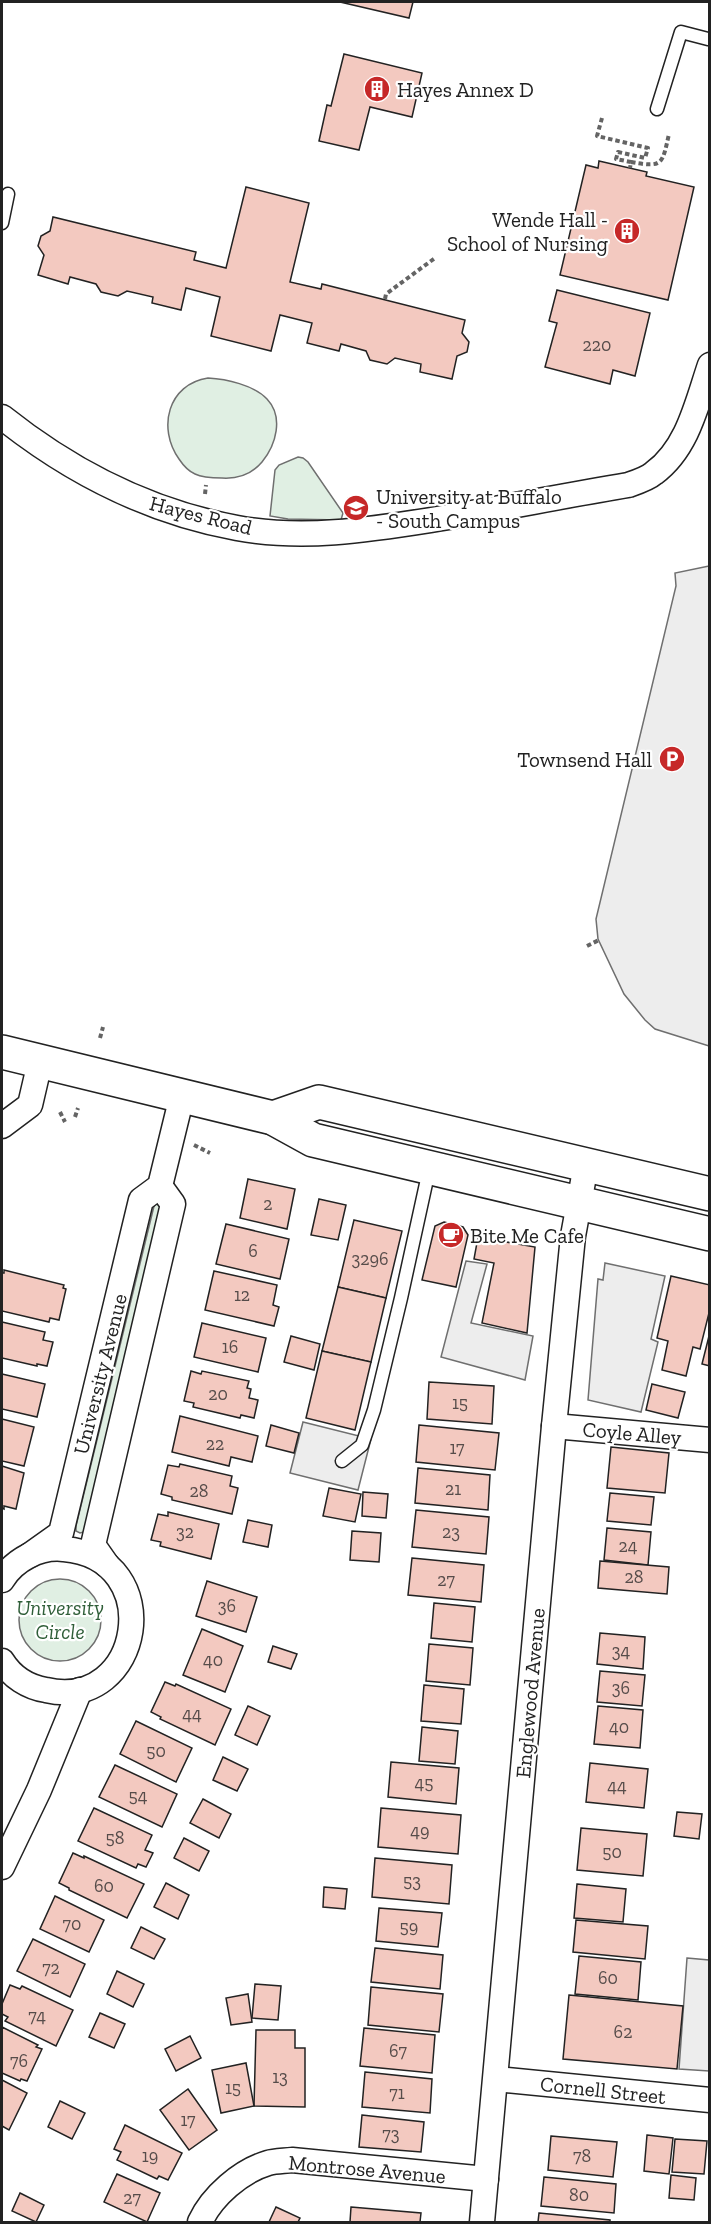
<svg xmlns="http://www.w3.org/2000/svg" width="711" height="2224" viewBox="0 0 711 2224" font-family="'Zilla Slab',serif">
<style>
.green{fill:#e0efe3;stroke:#6f6f6f;stroke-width:1.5}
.parking{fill:#ededed;stroke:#6f6f6f;stroke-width:1.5}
.building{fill:#f3c9c0;stroke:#222;stroke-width:1.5}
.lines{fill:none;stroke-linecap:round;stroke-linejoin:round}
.service-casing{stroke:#222;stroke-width:15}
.minor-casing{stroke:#222;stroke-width:27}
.primary-casing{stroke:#222;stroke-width:36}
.path{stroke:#646464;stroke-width:4;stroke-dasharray:4.5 3;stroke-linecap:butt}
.service{stroke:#fff;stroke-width:12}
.minor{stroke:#fff;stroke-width:24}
.primary{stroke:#fff;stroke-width:33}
.labels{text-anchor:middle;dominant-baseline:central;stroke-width:4.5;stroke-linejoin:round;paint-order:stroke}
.number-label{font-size:18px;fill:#564c4a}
.poi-label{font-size:21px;fill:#222;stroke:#fff;text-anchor:start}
.street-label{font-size:21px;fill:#222;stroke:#fff}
.park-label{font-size:21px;font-style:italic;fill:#2f5e38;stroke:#fff}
</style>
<rect width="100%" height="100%" fill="#fff"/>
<g class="green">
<path d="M208 378C226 379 254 385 267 399 284 417 276 445 262 462 251 475 238 479 222 478 213 478 203 478 195 474 188 471 183 465 179 459 157 428 168 384 208 378Z"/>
<path d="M298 457 303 458 308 462 343 513 341 520 288 519 270 516 275 470 279 465Z"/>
<path d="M155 1202 163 1204 84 1532 80 1533 76 1531V1526Z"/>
<circle cx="60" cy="1620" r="41"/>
</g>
<g class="parking">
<path d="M709 566H710L709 1046 655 1029 645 1020 624 994 598 939 596 919 676 586 675 573Z"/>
<path d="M466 1261 487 1264 471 1323 533 1336 525 1380 441 1357Z"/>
<path d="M605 1263 665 1276 651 1339 658 1342 641 1412 588 1400 598 1279 603 1280Z"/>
<path d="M303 1422 371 1439 358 1490 290 1473Z"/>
<path d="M687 1958 709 1960V2071L679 2069Z"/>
</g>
<g class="building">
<path d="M340 2H413L409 18Z"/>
<path d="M344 54 422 73 412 117 370 107 359 150 319 141 327 105 331 106Z"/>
<path d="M599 161 647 172 646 176 694 187 668 300 560 275 586 165 598 168Z"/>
<path d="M246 187 309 203 290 282 321 289 322 284 465 320 462 333 469 342 467 352 457 356 452 379 420 372 421 364 395 358 387 364 370 360 366 351 341 344 339 351 307 343 312 323 280 315 271 351 211 336 220 297 186 288 181 310 152 303 153 297 127 291 118 296 101 292 96 284 70 277 68 284 38 275 44 255 38 246 41 236 50 231 53 217 196 252 194 260 226 268Z"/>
<path d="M557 290 650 313 635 376 613 370 610 384 545 367 557 323 549 321Z"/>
<path d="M248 1179 295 1189 287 1229 240 1218Z"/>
<path d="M319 1199 346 1205 338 1240 311 1235Z"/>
<path d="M354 1220 402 1231 386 1298 338 1287Z"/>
<path d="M444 1222 463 1227 468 1235 456 1287 422 1280 435 1226Z"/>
<path d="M226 1224 289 1239 280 1279 216 1264Z"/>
<path d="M478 1237 535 1247 527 1333 482 1323 494 1263 474 1259Z"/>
<path d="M4 1270 64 1285 63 1288 66 1289 59 1320 50 1318 49 1322 2 1311V1273H4Z"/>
<path d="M214 1271 277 1285 273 1305 279 1307 274 1326 205 1310Z"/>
<path d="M671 1276 710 1285V1309L700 1349 693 1347 686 1376 662 1370 668 1341 657 1338Z"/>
<path d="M338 1287 386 1298 371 1362 322 1351Z"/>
<path d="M2 1322 45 1332 43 1340 53 1342 47 1366 37 1364V1366L2 1358Z"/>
<path d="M202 1323 266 1338 258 1372 194 1357Z"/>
<path d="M710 1332V1366L702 1364Z"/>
<path d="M291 1336 320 1344 314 1370 284 1362Z"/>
<path d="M322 1351 371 1362 355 1430 306 1418Z"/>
<path d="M191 1371 201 1374 202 1371 249 1381 247 1388 251 1389 249 1398 258 1400 254 1418 241 1415 240 1418 193 1407 194 1403 184 1401Z"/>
<path d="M2 1374 45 1384 37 1417 2 1409Z"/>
<path d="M429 1382 494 1386 492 1424 427 1419Z"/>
<path d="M652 1384 685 1392 678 1418 646 1410Z"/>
<path d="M180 1416 258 1436 252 1462 231 1457 229 1466 172 1452Z"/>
<path d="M2 1419 34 1427 24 1466 2 1461Z"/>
<path d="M271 1425 299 1433 294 1453 266 1446Z"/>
<path d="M419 1425 499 1433 495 1470 416 1462Z"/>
<path d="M611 1447 669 1453 665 1493 607 1488Z"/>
<path d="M180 1464 232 1476 230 1486 238 1488 232 1514 172 1500V1497L161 1494 168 1465 179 1467Z"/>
<path d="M2 1466 24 1473 16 1509 4 1506V1509L2 1508Z"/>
<path d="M418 1468 490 1475 488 1510 415 1503Z"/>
<path d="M329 1488 361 1494 355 1522 323 1516Z"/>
<path d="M363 1492 388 1494 386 1518 362 1516Z"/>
<path d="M610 1493 654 1497 651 1525 607 1521Z"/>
<path d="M416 1510 489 1517 486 1554 412 1547Z"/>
<path d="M168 1512 219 1524 211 1559 160 1546 161 1542 151 1540 158 1514 168 1516Z"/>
<path d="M248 1520 272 1525 268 1547 243 1542Z"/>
<path d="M607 1528 651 1532 648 1565 604 1560Z"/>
<path d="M352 1531 381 1533 379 1562 350 1560Z"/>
<path d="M412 1558 484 1565 481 1602 408 1595Z"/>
<path d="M600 1561 669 1567 667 1594 598 1588Z"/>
<path d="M207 1581 257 1597 246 1632 196 1616Z"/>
<path d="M434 1603 475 1607 472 1642 431 1638Z"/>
<path d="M202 1629 243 1646 225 1692 183 1675Z"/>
<path d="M600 1633 645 1637 643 1669 597 1664Z"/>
<path d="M429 1644 473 1648 470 1685 426 1681Z"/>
<path d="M273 1646 297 1654 291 1669 268 1662Z"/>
<path d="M600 1671 645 1675 642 1706 597 1702Z"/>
<path d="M165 1682 175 1686 176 1684 231 1709 215 1745 160 1719 161 1717 151 1712Z"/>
<path d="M424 1685 464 1689 461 1724 421 1721Z"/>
<path d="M248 1706 270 1716 257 1745 235 1735Z"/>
<path d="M598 1706 643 1710 640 1748 594 1744Z"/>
<path d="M136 1721 192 1748 176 1782 120 1754Z"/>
<path d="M422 1727 458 1731 455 1764 419 1761Z"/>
<path d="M223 1757 248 1769 237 1791 213 1780Z"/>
<path d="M391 1762 459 1768 456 1804 388 1797Z"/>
<path d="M590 1763 648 1769 644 1808 586 1802Z"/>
<path d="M115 1765 177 1794 162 1827 99 1797Z"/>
<path d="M203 1799 231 1814 219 1838 190 1823Z"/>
<path d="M94 1808 152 1835 145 1850 153 1853 146 1867 138 1864 136 1868 78 1841Z"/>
<path d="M381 1808 461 1815 458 1854 378 1847Z"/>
<path d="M677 1812 702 1814 699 1839 674 1836Z"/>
<path d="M581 1828 647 1834 643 1876 577 1870Z"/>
<path d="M184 1838 209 1851 199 1871 174 1858Z"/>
<path d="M73 1853 84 1858V1856L144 1884 127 1918 69 1890V1888L59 1883Z"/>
<path d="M375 1858 452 1865 449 1904 372 1897Z"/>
<path d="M166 1883 189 1895 178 1919 154 1907Z"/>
<path d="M577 1884 626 1889 623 1922 574 1918Z"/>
<path d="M324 1887 347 1889 345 1909 323 1907Z"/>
<path d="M55 1896 104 1920 89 1952 40 1929Z"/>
<path d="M379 1908 442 1913 438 1947 376 1941Z"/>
<path d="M576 1920 648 1926 645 1959 573 1952Z"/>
<path d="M141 1927 165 1939 154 1959 131 1948Z"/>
<path d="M33 1939 85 1964 70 1997 17 1971Z"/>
<path d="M375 1948 443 1955 440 1989 371 1982Z"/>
<path d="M579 1956 641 1962 638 2000 575 1994Z"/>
<path d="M117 1971 144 1984 133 2007 107 1994Z"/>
<path d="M255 1984 281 1986 278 2020 252 2018Z"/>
<path d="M10 1985 20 1989 22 1986 73 2010 56 2046 5 2021 8 2017 2 2014V2004Z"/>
<path d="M371 1987 443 1994 439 2032 368 2025Z"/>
<path d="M248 1994 252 2022 231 2025 226 1998Z"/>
<path d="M569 1995 683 2006 677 2069 563 2059Z"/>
<path d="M100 2013 125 2024 114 2048 89 2037Z"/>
<path d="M2 2027 38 2045 36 2047 42 2049 27 2081 21 2079 20 2081 2 2073Z"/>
<path d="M364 2028 435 2035 432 2073 360 2066Z"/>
<path d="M256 2030H295V2048H305V2107L254 2106Z"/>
<path d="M190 2036 201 2058 176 2071 165 2049Z"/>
<path d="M246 2063 254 2106 221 2113 212 2070Z"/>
<path d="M365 2072 432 2079 430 2113 362 2107Z"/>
<path d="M2 2080 27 2093 9 2130 2 2126Z"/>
<path d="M188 2089 217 2130 189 2150 160 2110Z"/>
<path d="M60 2101 85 2113 72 2139 48 2127Z"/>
<path d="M362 2115 424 2122 421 2152 359 2147Z"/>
<path d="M125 2125 182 2153 168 2180 159 2176 157 2179 117 2160 121 2152 114 2149Z"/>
<path d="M647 2135 673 2138 669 2174 644 2171Z"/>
<path d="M551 2136 617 2142 613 2177 548 2170Z"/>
<path d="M675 2139 707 2141 704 2174 672 2172Z"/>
<path d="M117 2174 160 2193 147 2222 104 2202Z"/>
<path d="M671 2175 696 2178 694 2200 669 2198Z"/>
<path d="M544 2177 616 2184 614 2213 541 2206Z"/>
<path d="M20 2193 44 2205 36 2222 12 2211Z"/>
<path d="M276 2207 300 2218 298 2222H269Z"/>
<path d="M351 2207 421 2213 420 2222H350Z"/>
<path d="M539 2213 610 2220V2222H538Z"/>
</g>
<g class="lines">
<g class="service-casing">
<g id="service">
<path d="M657 109 681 32 708 39"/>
<path d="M2 223 8 194"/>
<path d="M342 1461 362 1445 374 1410 401 1298 429 1170"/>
</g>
</g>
<g class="minor-casing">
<g id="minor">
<path d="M2 417C71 472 150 512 237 528 302 540 368 530 431 520 497 509 563 496 628 485 637 482 647 479 654 473 688 448 697 403 710 365"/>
<path d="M2 1126 30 1105 40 1062"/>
<path d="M554 1426 710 1440"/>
<path d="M30 1555 61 1533 141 1200 160 1186 182 1096"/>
<path d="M107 1565 93 1545 173 1204 160 1186"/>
<path d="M2 1580C14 1560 40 1546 64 1549 168 1558 143 1712 46 1690 28 1687 12 1677 2 1661"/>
<path d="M2 1867 39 1790 80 1690"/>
<path d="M496 2079 710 2100"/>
<path d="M200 2222C212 2196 241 2171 268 2163 275 2161 285 2161 292 2160L486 2179"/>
<path d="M482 2222 554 1426 573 1236 586 1165"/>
</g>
</g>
<g class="primary-casing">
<g id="primary">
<path d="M2 1052 273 1118 313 1140 710 1234"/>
<path d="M273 1118 319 1102 710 1194"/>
</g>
</g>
<g class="path">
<path d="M602 118 597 136 648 148 645 158 618 152 616 159 631 162 630 168"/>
<path d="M631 162C664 168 662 164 669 134"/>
<path d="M385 299 386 294 435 258"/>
<path d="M205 494 206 485"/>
<path d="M587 946 599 940"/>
<path d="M100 1038 103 1027"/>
<path d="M60 1112 65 1122"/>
<path d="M75 1117 78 1108"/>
<path d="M194 1145 210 1153"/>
</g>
<use href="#service" class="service"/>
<use href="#minor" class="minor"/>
<use href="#primary" class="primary"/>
</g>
<defs>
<g id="building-disc" transform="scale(1.35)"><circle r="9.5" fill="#c62828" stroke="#fff"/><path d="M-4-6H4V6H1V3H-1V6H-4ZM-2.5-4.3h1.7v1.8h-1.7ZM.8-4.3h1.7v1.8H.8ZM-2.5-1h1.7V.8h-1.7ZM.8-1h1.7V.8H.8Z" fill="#fff"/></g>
<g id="university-disc" transform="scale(1.35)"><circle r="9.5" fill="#c62828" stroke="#fff"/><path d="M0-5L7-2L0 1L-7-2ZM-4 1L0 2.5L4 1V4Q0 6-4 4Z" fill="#fff"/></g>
<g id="parking-disc" transform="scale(1.35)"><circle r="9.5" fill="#c62828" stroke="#fff"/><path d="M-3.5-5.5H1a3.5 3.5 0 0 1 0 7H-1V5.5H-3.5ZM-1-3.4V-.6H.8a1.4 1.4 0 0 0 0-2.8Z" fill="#fff"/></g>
<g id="cafe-disc" transform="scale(1.35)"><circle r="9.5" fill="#c62828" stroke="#fff"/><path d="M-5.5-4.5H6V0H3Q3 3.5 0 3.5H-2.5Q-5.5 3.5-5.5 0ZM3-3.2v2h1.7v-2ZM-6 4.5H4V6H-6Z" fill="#fff"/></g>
</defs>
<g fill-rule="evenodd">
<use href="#building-disc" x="377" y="89"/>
<use href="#building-disc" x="627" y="231"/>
<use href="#university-disc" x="356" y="508"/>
<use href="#parking-disc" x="672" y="759"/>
<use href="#cafe-disc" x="451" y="1235"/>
</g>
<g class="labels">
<g class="number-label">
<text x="597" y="345">220</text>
<text x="268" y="1204">2</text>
<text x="253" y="1251">6</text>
<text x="370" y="1259">3296</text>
<text x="242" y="1295">12</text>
<text x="230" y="1347">16</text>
<text x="218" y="1394">20</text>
<text x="460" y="1403">15</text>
<text x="215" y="1444">22</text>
<text x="457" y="1448">17</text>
<text x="453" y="1489">21</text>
<text x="199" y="1491">28</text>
<text x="185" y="1532">32</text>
<text x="451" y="1532">23</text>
<text x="628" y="1546">24</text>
<text x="634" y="1577">28</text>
<text x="446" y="1580">27</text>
<text x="227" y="1606">36</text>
<text x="621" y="1651">34</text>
<text x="213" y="1660">40</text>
<text x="621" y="1688">36</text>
<text x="192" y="1714">44</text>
<text x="619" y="1727">40</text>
<text x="156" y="1751">50</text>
<text x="424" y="1783">45</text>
<text x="617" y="1786">44</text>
<text x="138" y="1796">54</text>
<text x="420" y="1831">49</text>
<text x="115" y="1838">58</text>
<text x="612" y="1852">50</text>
<text x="412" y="1881">53</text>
<text x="104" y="1886">60</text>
<text x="72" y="1924">70</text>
<text x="409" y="1927">59</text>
<text x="51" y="1968">72</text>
<text x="608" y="1978">60</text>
<text x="37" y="2016">74</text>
<text x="623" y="2032">62</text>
<text x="398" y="2051">67</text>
<text x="19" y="2061">76</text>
<text x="280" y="2077">13</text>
<text x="233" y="2088">15</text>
<text x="397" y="2093">71</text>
<text x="188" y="2120">17</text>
<text x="391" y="2134">73</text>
<text x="150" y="2156">19</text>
<text x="582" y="2156">78</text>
<text x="579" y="2195">80</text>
<text x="132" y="2198">27</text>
</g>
<g class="poi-label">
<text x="397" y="89">Hayes Annex D</text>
<text x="608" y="219" text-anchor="end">Wende Hall -<tspan x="608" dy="24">School of Nursing</tspan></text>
<text x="376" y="496">University at Buffalo<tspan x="376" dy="24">- South Campus</tspan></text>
<text x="652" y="759" text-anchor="end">Townsend Hall</text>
<text x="470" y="1235">Bite Me Cafe</text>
</g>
<g class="street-label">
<text transform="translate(201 515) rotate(14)">Hayes Road</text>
<text transform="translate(100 1374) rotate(-76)">University Avenue</text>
<text transform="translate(632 1433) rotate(5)">Coyle Alley</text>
<text transform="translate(530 1693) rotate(-85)">Englewood Avenue</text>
<text transform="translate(603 2090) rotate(6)">Cornell Street</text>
<text transform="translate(367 2169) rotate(5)">Montrose Avenue</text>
</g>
<g class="park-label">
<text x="60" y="1607">University<tspan x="60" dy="24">Circle</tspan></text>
</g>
</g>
<rect width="711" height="2224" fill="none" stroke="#222222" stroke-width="6"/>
</svg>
